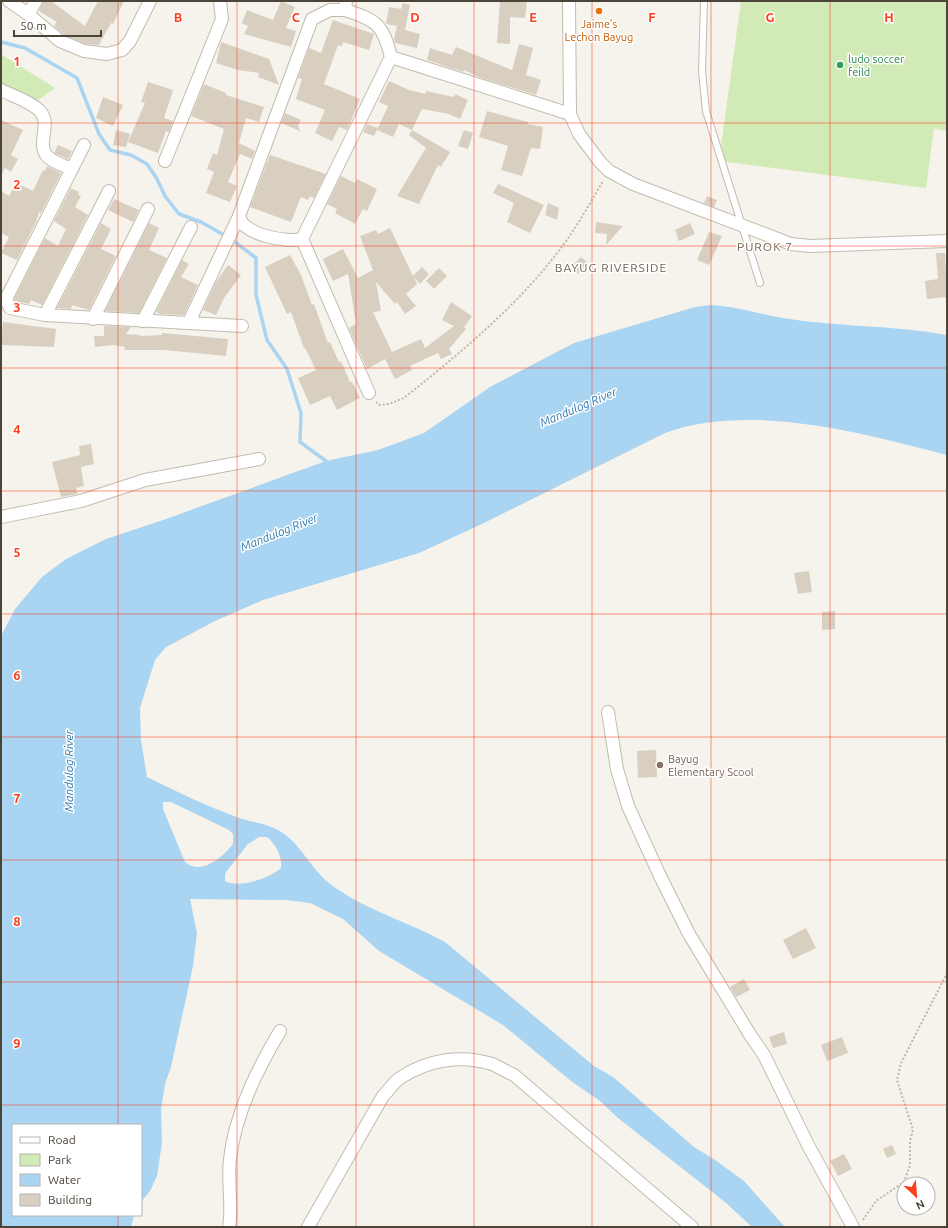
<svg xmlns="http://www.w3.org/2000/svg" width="948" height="1228" viewBox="0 0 948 1228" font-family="Ubuntu,sans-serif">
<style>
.green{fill:#d2eab5}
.water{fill:#a9d4f2;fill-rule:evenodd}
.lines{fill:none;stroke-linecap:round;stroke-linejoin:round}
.stream{stroke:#a9d4f2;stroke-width:3.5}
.building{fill:#d8cfc1}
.lane-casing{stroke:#c2bbae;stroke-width:8}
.street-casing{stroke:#c2bbae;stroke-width:14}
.path{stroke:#c4b79f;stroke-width:2;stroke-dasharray:2 2;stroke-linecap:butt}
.lane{stroke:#fff;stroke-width:6}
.street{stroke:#fff;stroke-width:12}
.grid{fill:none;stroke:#fc3f1d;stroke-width:1;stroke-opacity:0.55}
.food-dot{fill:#e8710a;stroke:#fff;stroke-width:1.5}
.leisure-dot{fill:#2e9e5b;stroke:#fff;stroke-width:1.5}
.education-dot{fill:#8d6e63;stroke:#fff;stroke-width:1.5}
.labels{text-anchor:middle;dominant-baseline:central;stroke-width:3;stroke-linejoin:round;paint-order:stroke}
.food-label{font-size:11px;fill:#c56008;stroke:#fff}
.leisure-label{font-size:11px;fill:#27864d;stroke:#fff;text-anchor:start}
.education-label{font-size:11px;fill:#785e54;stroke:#fff;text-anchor:start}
.neighbourhood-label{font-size:12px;letter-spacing:1px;fill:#6e6250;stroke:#fff}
.water-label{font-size:12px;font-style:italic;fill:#2e7ab2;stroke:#fff}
.grid-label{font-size:13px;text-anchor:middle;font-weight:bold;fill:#fc3f1d;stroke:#fff;stroke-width:3;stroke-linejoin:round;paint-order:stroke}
</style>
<rect width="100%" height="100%" fill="#f6f3ec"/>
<g class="green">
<path d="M741 1H947V131L934 129 926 188 719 161Z"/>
<path d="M1 54 55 88 34 103 1 86Z"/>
</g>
<path class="water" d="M711 305C735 306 758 314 783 318 837 327 893 325 947 335V455C863 433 749 402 665 433L484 523 419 553 263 600 215 621 166 647 155 660 140 708 141 740 147 777C177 792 207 806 239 818 251 822 264 823 276 829 300 841 309 867 329 883 364 910 407 921 445 942L594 1066 613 1077 694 1147 715 1160 744 1181 785 1227H752L725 1202 618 1118 600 1101 571 1081 503 1025 379 951 343 919 310 903 286 900 190 899 197 933 193 966 171 1067 165 1084 161 1109 162 1143 157 1176 150 1191 141 1202V1125H13V1215H134L131 1227H1V636L15 609 42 577 66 559 106 539 166 519 326 461 378 450 424 433 490 387 574 343 695 307ZM163 802H171L229 830 233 834V844C223 857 201 876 185 862L163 809ZM259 837H267C276 845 282 855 281 868 270 878 239 889 225 881V875L226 872 248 844Z"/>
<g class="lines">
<path class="stream" d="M1 42 25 48 77 78 99 134 110 150 131 155 147 164 157 179 165 196 179 214 201 222 231 239 256 258V295L267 340 287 369 301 413 300 442 326 461 327 464"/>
</g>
<g class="building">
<path d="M43 1H51L85 26 98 1H124L113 24 111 23 99 45 86 44 64 35 54 26 57 22 39 11Z"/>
<path d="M281 1 295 7 286 28 296 31 291 47 244 34 248 26 242 23 247 10 273 20Z"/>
<path d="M500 1H527L525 18 510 17V44L497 43Z"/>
<path d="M403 3 410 5 405 30 420 34 417 48 395 43 394 39 397 26 386 24 389 7 401 9Z"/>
<path d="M333 20 374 34 369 50 343 42 342 46 338 45 324 84 360 99 347 130 339 127 332 141 315 133 325 110 296 99 302 79 298 78 309 48 321 53Z"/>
<path d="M221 42 269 59 279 85 258 77 259 73 238 70 216 63Z"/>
<path d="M519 44 533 48 526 75 541 80 536 95 481 78 464 70 463 72 427 60 430 48 452 55 456 47 512 70Z"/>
<path d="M389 81 409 90 426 94V91L454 97 455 94 468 100 460 119 449 114 422 109 412 130 450 152 441 167 438 165 419 204 397 196 426 148 409 135 412 130 399 124 393 137 377 130 388 106 379 102Z"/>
<path d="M148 82 173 90 164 118 173 121 169 132 166 131 158 153 128 142 145 103 141 102Z"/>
<path d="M204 84 226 93V95L264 107 259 122 246 118 239 143 255 151 252 159 240 154 228 182 237 186 230 202 206 193 214 172 207 169 213 153 217 155 224 129 191 116Z"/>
<path d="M103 97 123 105 113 126 96 118Z"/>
<path d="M487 111 528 122V124L543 127 540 149 531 148 522 176 501 170 508 146 479 137Z"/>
<path d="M285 113 301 120 298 126 300 131 281 123Z"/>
<path d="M1 120 23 130 11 155 18 159 11 172 5 168 1 176Z"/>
<path d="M367 124 378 128 374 136 363 132Z"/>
<path d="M116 130 130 134 126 147 113 145Z"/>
<path d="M464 130 473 133 468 149 458 146Z"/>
<path d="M58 145 72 151 68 159 54 153Z"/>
<path d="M270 155 326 174 314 198 310 196 308 200 301 197 291 222 250 207Z"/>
<path d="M47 166 61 173 41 213 39 212 36 222 17 260 1 253 9 237 1 233V191L9 196 16 183 33 191 43 170 45 171Z"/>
<path d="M341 176 355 183 357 179 377 189 367 211 363 209 355 224 335 213 337 209 327 204Z"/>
<path d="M498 184 544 205 530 233 507 222 514 203 493 193Z"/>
<path d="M71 188 79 192 78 195 81 196 75 207 88 215 42 305 31 300 29 304 15 301 14 299 45 238 58 246 66 229 54 221Z"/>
<path d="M707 196 717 200 714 207 704 203Z"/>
<path d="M114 199 139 210 133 222 108 210Z"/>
<path d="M548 203 559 208 557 220 545 215Z"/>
<path d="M596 222 603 223 623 226 606 245 607 234 595 233Z"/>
<path d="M101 223 111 229 101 249 116 256 89 310 72 305 71 309 57 308Z"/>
<path d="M149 223 159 228 149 250 167 258 139 313 105 311Z"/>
<path d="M690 223 695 234 679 241 675 230Z"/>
<path d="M390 228 413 276 422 267 429 274 420 284 414 277 417 284 406 294 416 306 405 314 397 302 395 304 376 282 381 311 373 312 392 352 421 339 425 348 454 326 442 320 451 302 472 316 464 327 466 329 449 349 452 354 441 359 438 353 410 366 412 370 395 379 385 359 367 369 349 328 356 324 348 274 333 281 323 259 343 249 358 278 373 270 360 236 376 230 378 234Z"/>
<path d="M709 232 722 236 709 265 697 260Z"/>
<path d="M936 253H945L947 297 927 299 925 281 938 279Z"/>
<path d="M290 255 301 275 312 305 314 304 328 343 330 342 339 362 341 361 350 382H352L360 398 337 410 330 396 310 405 298 378 316 370 305 348H304L291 312 287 314 265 267Z"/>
<path d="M581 257 588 263 578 274 571 267Z"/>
<path d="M182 260 189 264 181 277 198 285 184 315 160 314 156 312Z"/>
<path d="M228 265 241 275 224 298 216 315 203 310 216 282Z"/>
<path d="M439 268 447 276 434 289 426 281Z"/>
<path d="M3 322 56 329 54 347 1 345Z"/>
<path d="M104 326 131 327 126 334 140 335V336L162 335V333L228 339 226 356 164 350H124L125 347 114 345 95 347 94 336H104Z"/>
<path d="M91 444 94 464 81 467 84 486 76 488 78 494 61 497 52 462 80 455 79 446Z"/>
<path d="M809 571 812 592 798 594 794 573Z"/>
<path d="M835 611V629L822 630V612Z"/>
<path d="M656 750 657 777 638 778 637 751Z"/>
<path d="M806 928 816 948 793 959 783 940Z"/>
<path d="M744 979 750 990 736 997 730 987Z"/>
<path d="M784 1032 787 1044 773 1048 769 1037Z"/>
<path d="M842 1037 848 1053 827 1061 821 1045Z"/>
<path d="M892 1145 896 1154 887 1158 883 1149Z"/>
<path d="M844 1154 852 1169 838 1176 830 1161Z"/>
</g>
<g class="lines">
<g class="lane-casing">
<path id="lane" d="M704 1 702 71 706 111 760 283"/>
</g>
<g class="street-casing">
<g id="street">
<path d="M9 1 28 14 60 41 84 51 107 54 122 50 130 41 150 1"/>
<path d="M346 1 345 10C377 20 383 25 391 57L302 239 369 393"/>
<path d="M569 1 570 114 579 134 600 162 609 171 633 184 791 244 810 246 947 241"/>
<path d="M28 14 36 1"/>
<path d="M391 57 570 114"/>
<path d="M1 90C13 96 30 101 40 111 52 125 36 143 47 156 52 162 65 166 72 169"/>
<path d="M84 145 6 299 10 308 45 315 242 326"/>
<path d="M165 161 222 19 220 1"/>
<path d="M302 239C287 243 243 235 239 216L312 19 330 10H345"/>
<path d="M45 315 109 191"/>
<path d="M93 319 148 209"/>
<path d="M143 321 191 227"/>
<path d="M189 322 239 216"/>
<path d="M1 517 81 501 145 480 259 459"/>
<path d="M608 712 617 769 628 806 660 876 689 934 749 1033 764 1055 808 1145 853 1227"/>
<path d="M229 1227C233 1205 227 1181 230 1159 235 1114 257 1070 280 1031"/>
<path d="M308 1227 383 1096C389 1090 394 1082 400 1078 427 1060 461 1054 492 1064 499 1067 507 1072 514 1075L692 1227"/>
</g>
</g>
<g class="path">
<path d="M376 402 379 405 389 404 404 398C459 354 514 309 558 252 575 230 589 205 603 181"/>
<path d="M863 1220 876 1201 904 1182 910 1165V1141L913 1130 897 1080 901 1063 947 973"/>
</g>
<use href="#lane" class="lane"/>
<use href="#street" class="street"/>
</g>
<path class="grid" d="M118 1V1125M237 1V1227M356 1V1227M474 1V1227M592 1V1227M711 1V1227M830 1V1227M1 123H947M1 246H947M1 368H947M1 491H947M1 614H947M1 737H947M1 860H947M1 982H947M1 1105H947M118 1215V1227"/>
<circle class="food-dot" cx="599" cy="11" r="4"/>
<circle class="leisure-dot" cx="840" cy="65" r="4"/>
<circle class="education-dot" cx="660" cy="765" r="4"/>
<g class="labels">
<g class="food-label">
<text x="599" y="24">Jaime's<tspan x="599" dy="13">Lechon Bayug</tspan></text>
</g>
<g class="leisure-label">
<text x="848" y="59">ludo soccer<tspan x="848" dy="13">feild</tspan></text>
</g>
<g class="education-label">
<text x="668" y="759">Bayug<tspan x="668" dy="13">Elementary Scool</tspan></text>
</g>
<g class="neighbourhood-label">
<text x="765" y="246">PUROK 7</text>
<text x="611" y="267">BAYUG RIVERSIDE</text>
</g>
<g class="water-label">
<text transform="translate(578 407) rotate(-23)">Mandulog River</text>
<text transform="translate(279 532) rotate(-22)">Mandulog River</text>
<text transform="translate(68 771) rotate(-90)">Mandulog River</text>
</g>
</g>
<g class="grid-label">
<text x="178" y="22">B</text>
<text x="296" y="22">C</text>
<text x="415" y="22">D</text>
<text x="533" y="22">E</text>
<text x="652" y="22">F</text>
<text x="770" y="22">G</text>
<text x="889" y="22">H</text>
<text x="17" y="66">1</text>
<text x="17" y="189">2</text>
<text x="17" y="312">3</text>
<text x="17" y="434">4</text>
<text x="17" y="557">5</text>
<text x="17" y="680">6</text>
<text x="17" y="803">7</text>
<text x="17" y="926">8</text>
<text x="17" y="1048">9</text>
</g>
<rect width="948" height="1228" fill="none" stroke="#4b4439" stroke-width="4"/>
<rect x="12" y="1124" width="130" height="92" fill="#ffffff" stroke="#b7b4b0"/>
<rect x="20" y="1137" width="20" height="6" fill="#ffffff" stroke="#b7b4b0"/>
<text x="48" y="1144" font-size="12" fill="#4b4439">Road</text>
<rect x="20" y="1154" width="20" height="12" fill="#d2eab5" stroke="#b7b4b0"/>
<text x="48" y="1164" font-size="12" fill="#4b4439">Park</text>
<rect x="20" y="1174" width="20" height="12" fill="#a9d4f2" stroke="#b7b4b0"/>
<text x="48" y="1184" font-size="12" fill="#4b4439">Water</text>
<rect x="20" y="1194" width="20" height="12" fill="#d8cfc1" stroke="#b7b4b0"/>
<text x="48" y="1204" font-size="12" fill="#4b4439">Building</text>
<g transform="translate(916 1196) rotate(154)"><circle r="19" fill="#ffffff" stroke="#b7b4b0"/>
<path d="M0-3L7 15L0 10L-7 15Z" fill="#fc3f1d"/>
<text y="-6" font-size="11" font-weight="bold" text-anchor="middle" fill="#4b4439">N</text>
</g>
<path d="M14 30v6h87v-6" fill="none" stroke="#4b4439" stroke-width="2"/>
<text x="20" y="30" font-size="12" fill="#4b4439" stroke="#ffffff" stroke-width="3" paint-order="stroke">50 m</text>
</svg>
